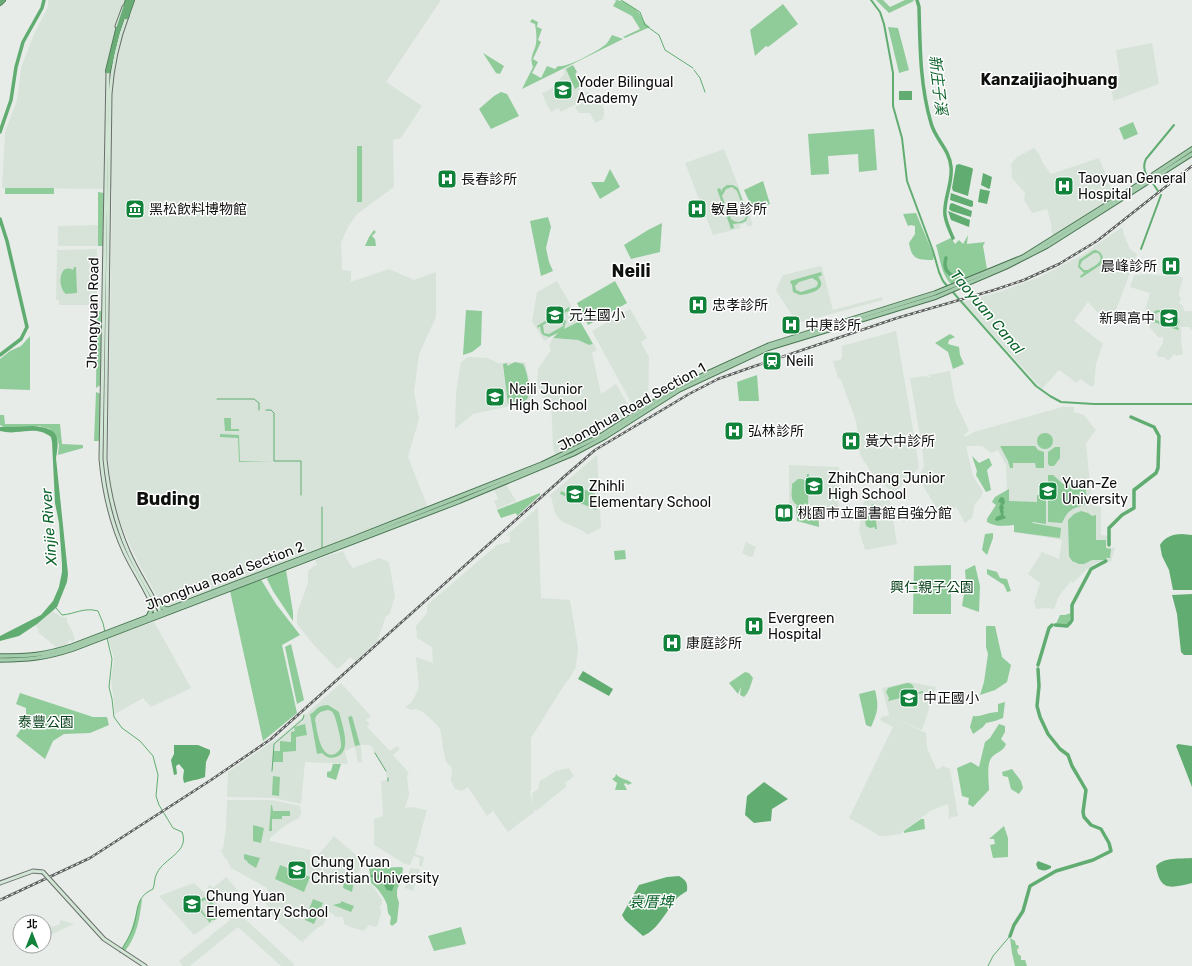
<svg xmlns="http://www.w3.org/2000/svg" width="1192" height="966" viewBox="0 0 1192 966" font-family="Rubik,'Noto Sans TC',sans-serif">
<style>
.built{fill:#d7e3d9}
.green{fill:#90cb9a;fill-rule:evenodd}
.water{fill:#61ad71}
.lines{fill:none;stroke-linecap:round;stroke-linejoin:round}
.stream{stroke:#61ad71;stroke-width:1}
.canal{stroke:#61ad71;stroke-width:2}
.river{stroke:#61ad71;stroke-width:3.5}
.secondary-casing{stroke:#696e6a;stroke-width:5}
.primary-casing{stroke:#497552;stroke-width:5.5}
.motorway-casing{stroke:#497552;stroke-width:6}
.secondary{stroke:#d2e6d6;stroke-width:3}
.primary{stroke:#a5cdad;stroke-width:3.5}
.motorway{stroke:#69ac76;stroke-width:4.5}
.rail-casing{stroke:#5d605e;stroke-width:2.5}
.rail{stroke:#fff;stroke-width:1;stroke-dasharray:3;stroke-linecap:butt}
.secondary-bridge-casing{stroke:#696e6a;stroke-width:5;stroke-linecap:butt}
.secondary-bridge{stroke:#d2e6d6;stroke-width:3}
.labels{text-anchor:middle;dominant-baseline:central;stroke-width:3;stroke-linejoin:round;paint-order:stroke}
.poi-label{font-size:14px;fill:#0e100e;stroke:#fff;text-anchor:start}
.street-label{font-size:14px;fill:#0e100e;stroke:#fff}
.park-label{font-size:14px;fill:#003c14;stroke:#fff}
.water-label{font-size:15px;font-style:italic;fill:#0b632a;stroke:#fff}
.quarter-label{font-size:16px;font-weight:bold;fill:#0e100e;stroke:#fff}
.district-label{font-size:18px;font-weight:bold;fill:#0e100e;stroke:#fff}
</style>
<rect width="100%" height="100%" fill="#e7ece8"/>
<g class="built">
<path d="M48 0H441L386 82 422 106 401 138 393 140 394 187 357 214 348 227 341 243 342 270 351 271V282L389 269 414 280 436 272V317L419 354 414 392 419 419 408 457 428 508 172 606 164 603 159 600 141 568 130 545 119 520 110 488 108 456 112 189 2 188 5 132 17 100 21 68 34 34 48 7Z"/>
<path d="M1152 43 1159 84 1113 101 1112 92 1115 88 1112 86 1120 76 1116 50Z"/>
<path d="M572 65 579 80 581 87 577 93 588 92 591 97 561 112 558 108 551 112 547 105 542 93 551 89 564 74V69Z"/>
<path d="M599 94 603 99 602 100 604 104 602 105 604 109V114L603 119 595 123 590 113H579L575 107Z"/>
<path d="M1034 148 1039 154 1044 165 1051 174 1099 158 1114 196 1053 235 1051 231 1052 227 1047 209 1032 213 1024 200 1025 193 1012 178 1011 164 1017 157Z"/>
<path d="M724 149 753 225 748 226 746 223 739 225 741 228 713 235 685 163Z"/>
<path d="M98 225V246H58V226Z"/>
<path d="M1122 227 1124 235 1130 249 1137 254 1110 326 1088 302 1074 321 1103 344 1096 364 1094 386H1090L1080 379 1077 383 1059 370 1042 389 963 302 1002 291 1042 276 1082 255Z"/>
<path d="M97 249V305H59V300H56L57 250Z"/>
<path d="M820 266 822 267 833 310 882 297 883 300 790 325 787 320 792 315 776 290 783 275Z"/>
<path d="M1169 271 1183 278 1180 288 1179 295 1181 299 1179 303 1183 306 1184 311H1191L1192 313V330L1189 327H1181V339L1183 354 1176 356 1174 354 1168 361 1164 357H1159L1156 354 1163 343V338L1162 337 1159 338 1145 322V311L1150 293 1130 287 1134 275 1147 274 1166 276Z"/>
<path d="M557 281 580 321 544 341 532 321 537 292Z"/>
<path d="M630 309 647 338 641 342 649 357 648 403 638 409 633 406 592 331Z"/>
<path d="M896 331 916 447 919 468 906 479 897 492 893 493 873 475 860 455 856 421 841 380 838 378 833 361 840 360 842 358V346Z"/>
<path d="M553 338 578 340 589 345 594 344 597 350 592 353 601 394 616 384 631 410 630 414 608 428 607 427 555 454 553 449 551 398 544 399 537 383 538 369 551 350 549 345Z"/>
<path d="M468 357 488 358 498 363 525 362 534 401 473 414 455 429 456 393 461 362Z"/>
<path d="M950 371 955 401 969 431 964 435 965 437 974 432 1062 407H1074V412L1084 415 1096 430 1086 443 1092 505 1101 507V535L1108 536 1107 547 1115 548 1111 562 1106 560 1094 564 1087 569 1073 583 1071 581 1059 596 1054 609 1045 608 1036 609 1034 602 1040 583 1028 574 1042 552 1059 559 1062 540 1014 532V525L1000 526 991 524 987 522V519L996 505 992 502 995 497 1007 490 1006 465 998 450 991 453 982 446H966L973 476 983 492 981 497 975 504 972 518 965 523 956 507 941 516 918 477 924 466 922 446H926V444L923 443 922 441 926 439V437L920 436 910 378 926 376 928 377H931L928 375Z"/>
<path d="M597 455 601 528 587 535 583 531 561 521 555 513 551 497 549 496Z"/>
<path d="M789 465 839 467 838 514 807 507 789 506Z"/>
<path d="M506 484 516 501 497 509 494 501 498 499 494 489Z"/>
<path d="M864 500H890L897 544 865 550 859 531Z"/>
<path d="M538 507 541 598 570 600 578 648 576 667 568 681 566 682 531 738V789L530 791 533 805 532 793 538 789 540 781 556 771 569 768 574 776 565 783 567 786 536 811 534 809V812L508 832 493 811 487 816 468 787 462 791 455 789 451 781 452 768 446 762 443 749 441 732 438 726 423 712 416 709 411 710 405 707 411 703 419 688 416 657 433 663 432 647 417 638 416 626 427 613V605L497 545 510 542V535L506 536Z"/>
<path d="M746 542 756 547 753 556 750 557 742 553Z"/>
<path d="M343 551 347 560 353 568 379 558 389 562 395 597 393 602 390 614 386 616 377 642 355 661 350 657 339 668H336L313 644 297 624V613L308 583V570L311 569 312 567 317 565 315 560Z"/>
<path d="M52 611 60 616 67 618V622L72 631 75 639 72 642 70 640 66 645 56 648 55 646 38 632 39 630 35 626Z"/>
<path d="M752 618 763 625 755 635 744 630 745 627Z"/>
<path d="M154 622 191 688 151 707 143 698 115 714 111 679 114 658 108 638Z"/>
<path d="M909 682 936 687 922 730 899 720 926 733 927 748 937 770 943 766 950 769 958 816 950 818 949 820 948 804 930 811 900 834 885 836H880L849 818 893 727 880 720 881 717 889 715 882 688Z"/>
<path d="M341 683 371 716 366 720 370 724 367 726 369 729 390 751 397 746 400 749 393 755 409 773 407 776 409 795 405 808 411 807 427 810 415 854 424 857 422 867 419 866 420 858 414 856 410 865 405 864 374 845V819L383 816 381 781 387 780 386 772 380 761 375 755 373 748 370 745H361L362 762 358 763 355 747 345 751 348 764 305 762 301 804 274 798 227 797 228 772 282 735Z"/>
<path d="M227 800H272L300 806 301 813 299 818 284 826 270 838V841L310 850H311L310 859 314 860 334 836 364 862 363 867 359 871 358 876H360L363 883 370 884 374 887 382 900V905H380L381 914 377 927 369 925 364 931 353 928 344 924 343 917H335L333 914 330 912 323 925 317 928 302 942 279 923 269 911V908L265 903 267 900V888L231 868 226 858 225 859 221 850 223 849 226 827Z"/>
<path d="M410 868 420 869 413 891 405 888Z"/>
<path d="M226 877 248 902 245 905 236 895 229 900 227 898 222 902 207 888 210 885 213 888Z"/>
<path d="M194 883 227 912 232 907 294 964 293 966H281L238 927 190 966H183L179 961 230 920 225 913 194 935 159 896Z"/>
<path d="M60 920 74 924 44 938V928L51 925 52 927 60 924Z"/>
</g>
<g class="green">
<path d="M615 0C623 0 635 7 640 14 643 20 644 23 650 27L625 38 623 37 640 29 632 16 613 6 616 1Z"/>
<path d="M876 0H883L890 7 905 0H913L914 1 889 13Z"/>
<path d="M783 4 798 24 768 47 766 46 755 56 750 30Z"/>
<path d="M532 19 538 22 537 27 542 29 538 40 541 42 533 59 538 62 532 73 541 78 547 66 555 69 558 66C567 68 596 52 605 45 608 43 610 38 612 35L623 39 522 89 533 67C529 57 534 53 536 44 537 38 536 30 535 24L530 22Z"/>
<path d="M888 27 898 28 909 70 899 73Z"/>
<path d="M483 53 504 66 500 74 496 73Z"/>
<path d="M573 65 577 72 575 74 581 85 575 89 566 69Z"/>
<path d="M501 92 507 94 519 116 491 129 479 109 494 96Z"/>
<path d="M1133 122 1138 134 1124 140 1119 128Z"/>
<path d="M874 129 877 170 859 172 858 154 828 156 829 174 811 175 808 134Z"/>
<rect x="357" y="146" width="5" height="56"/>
<path d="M610 169 620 187 600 199 591 182H604Z"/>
<path d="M763 181 770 204 753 210 744 190Z"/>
<path d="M727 185H733L738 188 748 215 746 221 742 223 733 224 734 228 731 229 717 189 720 188 722 192V189ZM732 187 737 191 746 215 745 219C740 223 736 223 731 219L722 196 726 189Z"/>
<rect x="5" y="188" width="49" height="6"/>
<path d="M98 192 104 193 103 246H98Z"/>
<path d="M916 213 934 256 933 260C916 260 912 259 909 243L915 234V226L911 225 908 226 903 214Z"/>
<path d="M548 217 551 227 546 248 549 262 553 271 541 276 530 221Z"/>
<path d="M662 223 660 252 631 259 624 245 648 230Z"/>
<path d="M374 230 376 232 372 236 375 239 376 246H365L369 237Z"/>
<path d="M968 235 967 244 985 242 983 246 987 269 951 284C941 274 940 258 936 245L953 237V241L955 244 959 240 963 244Z"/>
<path d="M1094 250C1100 250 1103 255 1103 260L1106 258 1108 260 1081 278 1080 276 1084 273 1078 267 1079 260ZM1094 253H1098C1106 262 1094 266 1088 270H1084L1080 266 1082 261Z"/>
<path d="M74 267H76L77 293 66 294C57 287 59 262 73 270Z"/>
<path d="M821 272 822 275 818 277C829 289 810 294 800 295L793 292 792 284H791L790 281ZM812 278 817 281 818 284 816 287 801 292 796 290 795 286 799 282Z"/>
<path d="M615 281 627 303 588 325 577 303Z"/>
<path d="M569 307 571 310 560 315 566 321 564 329 580 321 593 344 589 345 578 340 553 338 558 333 549 337 543 335 541 332 540 326 538 328 537 326ZM557 317 563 321V326L549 334 544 333 543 325Z"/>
<path d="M466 310 482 311 481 345 472 352 463 355Z"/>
<path d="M1158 310 1178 317C1180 320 1180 324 1177 327L1179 328 1178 330 1148 320V318L1152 319 1153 312ZM1158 312 1176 318 1178 321 1177 324 1173 326 1156 320 1154 318V315Z"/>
<path d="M97 311H103L102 384 96 388Z"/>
<path d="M950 334 955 337 949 340 948 344 959 347 960 355 964 364 953 369 948 352 935 343Z"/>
<path d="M30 336V390L0 389V359L10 351 21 346Z"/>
<path d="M515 362 523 364C527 370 531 391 528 397 527 400 526 400 523 402H513L511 400V404H508L503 364 507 363V366Z"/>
<path d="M757 375 759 401H739L737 382Z"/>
<path d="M96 392 101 394V441H94Z"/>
<path d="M0 415H4L5 424H60L62 444 83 445V448L58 455 59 445 57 438 50 429 39 426 4 427 0 425Z"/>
<path d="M224 418H231V429H239V431H225Z"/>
<circle cx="1045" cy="441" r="8"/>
<path d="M220 434 239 435 240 461H273L239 462 238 438 220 437Z"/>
<path d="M1000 446H1035L1038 450 1044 452V468H1036L1035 463H1013V468H1010L1008 461Z"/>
<path d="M1055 447H1060V458L1054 466H1050L1048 464V452Z"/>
<path d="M972 456 979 463 989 458 992 465 987 470 991 490 986 492 976 475 977 471Z"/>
<path d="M807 474H809L808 506H806V503L800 506 818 509 819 527 797 521 796 506H799C789 502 792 493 792 484L798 479H802L806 481Z"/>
<path d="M1048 475H1053L1063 484H1085L1087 500 1085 505C1072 508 1068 510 1062 523L1048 522Z"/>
<path d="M574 485 595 494V501L592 504 597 506 596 510 560 494 561 491 568 494 569 488Z"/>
<path d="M1009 489V501L1037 502V495H1046V524L1033 522 1032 523 1061 528 1060 538 1014 532V525C1005 526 995 527 987 522V519L996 505 992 502 995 497Z"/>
<path d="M540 493V495L517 516 516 513 501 518 497 510Z"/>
<path d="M874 504 877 529H875V527L870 528 866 526 864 512 866 507H871V505Z"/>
<path d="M1081 511 1088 513 1092 516 1096 515V540H1106V548L1111 549 1110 558H1106V560H1092L1084 564H1079L1072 561 1069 556 1068 520 1074 514Z"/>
<path d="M993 533V538L987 555 982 550 985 534Z"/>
<path d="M625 550 626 559 615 560 614 551Z"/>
<path d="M951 565V614H913L914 566Z"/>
<path d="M975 565 980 586 979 612 962 606 966 582 965 570Z"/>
<path d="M987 569 997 572 1000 578 1007 579 1011 591 1007 592 1004 585 987 574Z"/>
<path d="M286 570 293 612V621L273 591 267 579 268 577Z"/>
<path d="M261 580 262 581 276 604 300 635 282 645 297 713 263 741 230 591Z"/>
<path d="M1071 613 1069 623 1061 626H1055L1060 615H1065Z"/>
<path d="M986 626H995L1002 657 1011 665 1007 682 995 690 980 695 984 682 988 654 986 647Z"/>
<path d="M291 644 304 700 297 704 285 647Z"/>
<path d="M745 672 749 673 753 678C751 684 749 693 744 697L740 695 741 687 738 694 729 683Z"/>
<path d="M907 683C913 683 915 687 913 693L923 691V693L888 701 889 698 886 692 888 688Z"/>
<path d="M875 690C879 707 878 711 871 727L866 725 859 694Z"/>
<path d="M20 693 93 717H107L109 725 90 733 64 734 53 741 45 759 16 736 26 722V708L16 704Z"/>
<path d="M1005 702 1003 718 995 721 986 723 983 727 973 734 970 727 973 716C982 717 988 712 998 712V704Z"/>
<path d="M328 705 339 712C342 725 353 752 336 757 330 759 326 757 322 753L317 754 310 714C317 712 314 706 328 705ZM328 710C331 711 332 711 333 713 336 717 342 742 341 747 340 750 338 752 335 754 320 760 317 729 315 720 316 713 322 711 328 710Z"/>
<path d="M352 716 360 745 355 746 348 717Z"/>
<path d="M305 724 307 735 296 737V751L283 752V762H273V751H280V741L291 742V732L295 731 294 727Z"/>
<path d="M999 724 1005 726V732L1001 739 1006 744C1004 751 997 752 992 757 986 764 989 781 989 790L973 807 968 804 969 798 962 796 957 768 971 762 979 767 985 742 990 738Z"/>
<path d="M333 764H341L336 780 327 777V772L331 771Z"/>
<path d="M1012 769 1021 781 1023 788 1019 794 1011 789 1008 777 1003 776 1002 772Z"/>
<path d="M616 774C620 779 627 779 632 783L628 785 626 783 624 784 627 790H615L617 783 612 779 615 777Z"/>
<path d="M273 776 280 777 279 796 272 795Z"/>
<path d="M271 805H272L273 811H290V816H282V819H272V831H269Z"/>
<path d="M921 819H924L925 829 904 833V831Z"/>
<path d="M253 825 264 828 261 843 253 841Z"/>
<path d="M1004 826 1008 838V857L993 858 990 845 995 844 994 839H989Z"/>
<path d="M244 854 260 858 256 868 248 863 247 861 244 859Z"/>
<path d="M280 865 310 877 304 892 275 879Z"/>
<path d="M369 867H379L380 868 401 867 403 868 402 877 397 890V896L399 903 397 922 392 926 390 924 391 917C387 913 388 911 387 905 385 898 377 887 371 883Z"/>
<path d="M345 878H348L354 880 352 892 343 888 344 882H346Z"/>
<path d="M205 897 209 899 219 910 218 918 215 920H211V921L210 923 190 899 192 898 197 904 199 900ZM204 900 208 901 210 903 206 906 211 912 215 909 210 904 217 911 216 917C208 920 200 911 200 903Z"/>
<path d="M142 899C140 917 137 936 125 951L122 948C133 933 134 917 140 900Z"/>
<path d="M313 899 323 903 314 924 305 920Z"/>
<path d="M341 901 354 906 351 912 333 905 341 903Z"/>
<path d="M461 927 466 944 434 951 428 936Z"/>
<path d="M1010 938 1015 941 1016 945H1018L1019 948 1017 949 1018 954 1021 956V960H1025L1027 966H1015L1012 953Z"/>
</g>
<g class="water">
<rect x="899" y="91" width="13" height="9"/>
<path d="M959 164 972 168 973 169 968 196 953 191 952 188 956 165Z"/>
<path d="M983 173 992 177 990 188 989 189 981 185Z"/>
<path d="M980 189 990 191 987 204 978 202Z"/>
<path d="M951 193 973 201V206L971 207 950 200Z"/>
<path d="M952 203 972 211 971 217 951 211 949 209 950 204Z"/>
<path d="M948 211 970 220 969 227 951 220Z"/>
<path d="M33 426C58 428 60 435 56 458L68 574 67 582 57 607 37 624 19 636 0 641V636L41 615 53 601 59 587 62 572V564L59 523 55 503 52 442 51 437C39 428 30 431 16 432 11 433 5 432 0 431V427Z"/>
<path d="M1001 497 1004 498 1005 503 1003 505 1004 508 1003 510 1004 512 1003 514 1006 518 997 521 995 520 996 517 1001 515 999 507 1001 504 1000 502 998 503 999 499Z"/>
<path d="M1182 534 1192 535V590H1173L1169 570 1162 556 1160 545C1164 537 1174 534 1182 534Z"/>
<path d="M1192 594V655H1184L1181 652 1177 614 1172 595Z"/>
<path d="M583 671 613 689 609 696 578 679Z"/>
<path d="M1178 744 1192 746V787L1176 746Z"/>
<path d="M174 745H198L210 750V753L206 762 205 777C198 780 192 780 184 783L183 778 184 770 179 764 176 766 177 774 174 775 171 760 174 754Z"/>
<path d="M764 782 788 799 772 809 771 821 754 823 745 815 747 796Z"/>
<path d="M1192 858V883C1171 888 1160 892 1156 866 1164 857 1180 859 1192 858Z"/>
<path d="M1038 861 1051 866V868C1046 871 1043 871 1038 869L1036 864Z"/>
<path d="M398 874V876L392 891 387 890 380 879 371 877V875Z"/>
<path d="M679 876C686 880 688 883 687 891 684 893 680 895 677 898 666 911 659 929 643 936L625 920 622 915 639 885 667 877Z"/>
</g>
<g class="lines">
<g class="stream">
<path d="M621 0 640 12 645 25 659 35 665 50 693 68"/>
<path d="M694 70 700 78 705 92"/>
<path d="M217 399H254L259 403V410"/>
<path d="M266 410H271L274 413V461H301V495"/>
<path d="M322 507V548"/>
<path d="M56 608 62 615C75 614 84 607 98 611L103 623 105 632"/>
<path d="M107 638 112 659 109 687 112 699 114 717 122 728 140 741 153 756 158 775 156 796 159 805 173 828 182 832C190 852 164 858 157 873 154 878 155 884 153 889 134 898 139 911 133 928 130 937 124 944 120 953"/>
<path d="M375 753 386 771"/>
<path d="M272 771 274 744 303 719 304 715"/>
<path d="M388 781V778"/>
<path d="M988 966 993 956 1010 936"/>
</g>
<g class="canal">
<path d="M871 0 880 12 884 24 893 73V106L902 138 907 181 933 251 939 272 943 281 948 287"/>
<path d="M1147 176C1144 171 1143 165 1146 159L1174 125"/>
<path d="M1152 182 1158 191"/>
<path d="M1141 249 1161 195"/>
<path d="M951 290 1036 386 1050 396 1061 402 1094 404H1192"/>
</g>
<g class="river">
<path d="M917 0 919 7C920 46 920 86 931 123 935 139 950 150 951 167 953 183 943 201 945 215 946 223 950 231 953 238"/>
<path d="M0 132 11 100 16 67 23 42 42 8 44 0"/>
<path d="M0 219 7 241 27 327 21 339 0 355"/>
<path d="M946 258C943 268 947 274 956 277"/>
<path d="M1109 545V528L1122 515 1134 508V490L1156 473 1158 468 1159 436 1154 427 1131 417"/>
<path d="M1055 625 1067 626 1070 623 1072 620V605L1091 569 1106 561"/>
<path d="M1038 665 1049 628 1052 625"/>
<path d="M1010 936 1014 925 1023 911 1030 886 1056 871 1093 860 1111 851 1109 843 1101 829 1091 825 1084 817 1083 812 1086 790 1082 783 1072 766 1068 755 1060 749 1048 734 1040 717 1037 706 1039 686 1038 669"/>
</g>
<g class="secondary-casing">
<g id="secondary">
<path d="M127 16C117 42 112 67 110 94L105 459C108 491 115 521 128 551 137 572 151 592 161 613"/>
<path d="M117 26 124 7"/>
<path d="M108 71 101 459C104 492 111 523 125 553 135 574 149 593 157 616"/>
<path d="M0 883 33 871 43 872"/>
<path d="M83 916 104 939 145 966"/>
</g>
</g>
<g class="primary-casing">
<g id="primary">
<path d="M156 602 161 607 167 609"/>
<path d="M148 617 151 611 152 601"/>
<path d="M0 656C28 656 45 655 72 646L352 539 542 464 602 435 677 387 769 345 935 293 1023 257 1133 188 1192 149"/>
<path d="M0 660C28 660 46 658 73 649L460 501 573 454 605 437 679 390 769 348 936 297 1006 267 1047 246 1192 154"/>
</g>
</g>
<g class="motorway-casing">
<g id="motorway">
<path d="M0 3 3 0"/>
<path d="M126 17 132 0"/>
<path d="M108 71 118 30 128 0"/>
</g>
</g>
<use href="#secondary" class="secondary"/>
<use href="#primary" class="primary"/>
<use href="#motorway" class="motorway"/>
<g class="rail-casing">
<path id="rail" d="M0 900 90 858 211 780 271 739 566 475 595 450 689 394 718 379 755 366 897 318 994 290 1024 280 1059 264 1097 241 1192 166"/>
</g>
<use href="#rail" class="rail"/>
<g class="secondary-bridge-casing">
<path id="secondary-bridge" d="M43 872 83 916"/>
</g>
<use href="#secondary-bridge" class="secondary-bridge"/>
</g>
<defs>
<g id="school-square" transform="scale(1)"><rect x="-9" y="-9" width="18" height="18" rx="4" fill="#11823a" stroke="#fff"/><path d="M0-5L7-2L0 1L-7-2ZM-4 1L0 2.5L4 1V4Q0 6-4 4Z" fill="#fff"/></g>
<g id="hospital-square" transform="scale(1)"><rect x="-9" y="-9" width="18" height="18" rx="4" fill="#11823a" stroke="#fff"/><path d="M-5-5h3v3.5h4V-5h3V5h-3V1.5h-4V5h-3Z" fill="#fff"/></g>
<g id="museum-square" transform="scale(1)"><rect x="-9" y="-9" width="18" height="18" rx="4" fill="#11823a" stroke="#fff"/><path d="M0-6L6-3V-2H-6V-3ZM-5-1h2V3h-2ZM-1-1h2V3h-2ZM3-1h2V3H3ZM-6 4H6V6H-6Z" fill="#fff"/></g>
<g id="station-square" transform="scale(1)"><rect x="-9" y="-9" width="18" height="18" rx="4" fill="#11823a" stroke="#fff"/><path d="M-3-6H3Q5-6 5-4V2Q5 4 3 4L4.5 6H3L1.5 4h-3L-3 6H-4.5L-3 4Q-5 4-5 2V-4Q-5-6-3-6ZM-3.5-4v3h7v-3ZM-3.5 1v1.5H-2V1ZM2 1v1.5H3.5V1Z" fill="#fff"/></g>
<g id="university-square" transform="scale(1)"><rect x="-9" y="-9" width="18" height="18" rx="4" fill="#11823a" stroke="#fff"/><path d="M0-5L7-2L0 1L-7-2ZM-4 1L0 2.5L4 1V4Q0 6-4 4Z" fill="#fff"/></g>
<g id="library-square" transform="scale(1)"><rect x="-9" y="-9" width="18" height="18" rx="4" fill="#11823a" stroke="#fff"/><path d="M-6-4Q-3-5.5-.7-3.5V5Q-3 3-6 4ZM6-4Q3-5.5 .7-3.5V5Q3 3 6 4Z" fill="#fff"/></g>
</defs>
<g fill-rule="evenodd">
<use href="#school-square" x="563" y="90"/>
<use href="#hospital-square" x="447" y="179"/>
<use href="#hospital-square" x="1064" y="186"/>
<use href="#museum-square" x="135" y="209"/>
<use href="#hospital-square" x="697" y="209"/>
<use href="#hospital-square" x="1171" y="266"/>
<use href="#hospital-square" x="698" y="305"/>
<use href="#school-square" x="555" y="315"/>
<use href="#school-square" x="1169" y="318"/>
<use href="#hospital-square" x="791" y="325"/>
<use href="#station-square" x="772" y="361"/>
<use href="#school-square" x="495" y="397"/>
<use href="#hospital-square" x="734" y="431"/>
<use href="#hospital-square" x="851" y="441"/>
<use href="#school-square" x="814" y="486"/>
<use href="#university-square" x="1048" y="491"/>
<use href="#school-square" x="575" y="494"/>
<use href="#library-square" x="784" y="513"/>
<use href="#hospital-square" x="754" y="626"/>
<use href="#hospital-square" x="672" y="643"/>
<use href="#school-square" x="909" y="698"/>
<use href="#university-square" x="297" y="870"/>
<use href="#school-square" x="192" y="904"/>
</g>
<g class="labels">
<g class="poi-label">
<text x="577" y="82">Yoder Bilingual<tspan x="577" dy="16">Academy</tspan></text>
<text x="1078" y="178">Taoyuan General<tspan x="1078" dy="16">Hospital</tspan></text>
<text x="461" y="179">長春診所</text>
<text x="149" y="209">黑松飲料博物館</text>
<text x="711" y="209">敏昌診所</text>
<text x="1157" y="266" text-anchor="end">晨峰診所</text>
<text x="712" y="305">忠孝診所</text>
<text x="569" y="315">元生國小</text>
<text x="1155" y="318" text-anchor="end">新興高中</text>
<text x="805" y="325">中庚診所</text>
<text x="786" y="361">Neili</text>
<text x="509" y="389">Neili Junior<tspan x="509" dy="16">High School</tspan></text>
<text x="748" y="431">弘林診所</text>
<text x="865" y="441">黃大中診所</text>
<text x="828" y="478">ZhihChang Junior<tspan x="828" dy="16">High School</tspan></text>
<text x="1062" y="483">Yuan-Ze<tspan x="1062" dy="16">University</tspan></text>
<text x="589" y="486">Zhihli<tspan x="589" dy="16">Elementary School</tspan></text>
<text x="798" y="513">桃園市立圖書館自強分館</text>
<text x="768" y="618">Evergreen<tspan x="768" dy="16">Hospital</tspan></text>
<text x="686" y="643">康庭診所</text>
<text x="923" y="698">中正國小</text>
<text x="311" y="862">Chung Yuan<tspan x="311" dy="16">Christian University</tspan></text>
<text x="206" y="896">Chung Yuan<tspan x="206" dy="16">Elementary School</tspan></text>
</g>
<g class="street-label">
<text transform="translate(93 313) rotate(-89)">Jhongyuan Road</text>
<text transform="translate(632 407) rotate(-29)">Jhonghua Road Section 1</text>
<text transform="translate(225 576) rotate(-21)">Jhonghua Road Section 2</text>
</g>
<g class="park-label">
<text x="932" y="587">興仁親子公園</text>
<text x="46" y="722">泰豐公園</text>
</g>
<g class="water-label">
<text transform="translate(938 85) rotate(83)">新庄子溪</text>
<text transform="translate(987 312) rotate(50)">Taoyuan Canal</text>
<text transform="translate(49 527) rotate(-94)">Xinjie River</text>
<text x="651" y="902">袁厝埤</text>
</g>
<g class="quarter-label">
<text x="1049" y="79">Kanzaijiaojhuang</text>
</g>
<g class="district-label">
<text x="631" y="271">Neili</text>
<text x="168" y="499">Buding</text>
</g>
</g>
<g transform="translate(32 934)"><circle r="19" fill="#ffffff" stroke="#9f9f9f"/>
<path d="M0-3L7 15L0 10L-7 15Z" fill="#11823a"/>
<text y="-6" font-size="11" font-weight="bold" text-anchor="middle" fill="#0e100e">北</text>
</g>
</svg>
